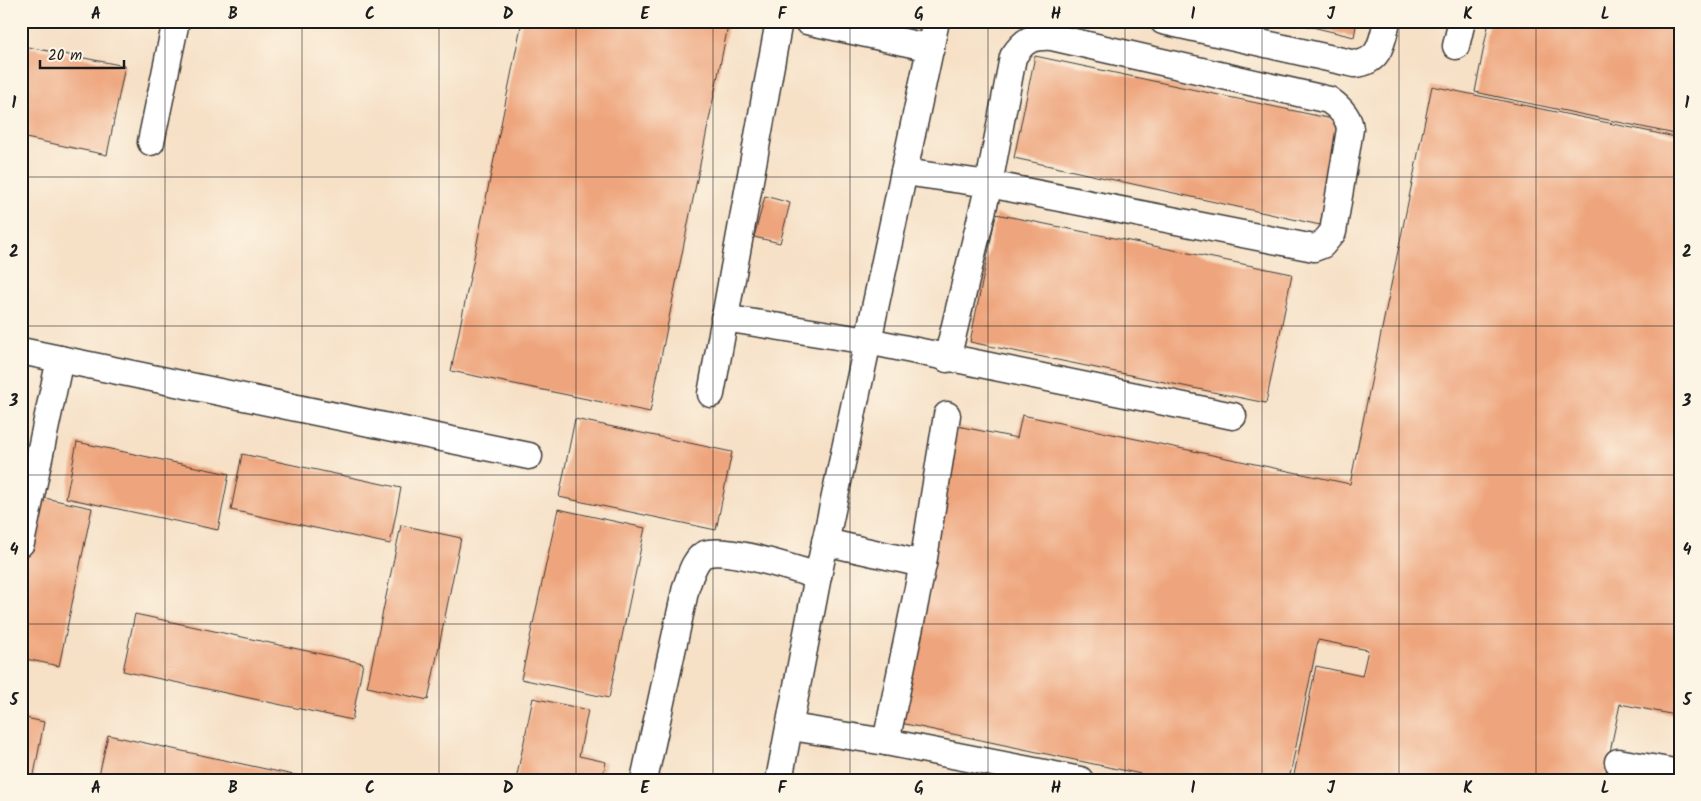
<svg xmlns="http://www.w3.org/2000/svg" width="1701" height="801" viewBox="0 0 1701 801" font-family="Kalam,sans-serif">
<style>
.building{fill:#eea57d}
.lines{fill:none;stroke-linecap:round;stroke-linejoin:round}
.minor-casing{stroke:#3d3936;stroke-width:29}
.minor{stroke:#fff;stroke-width:26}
.grid{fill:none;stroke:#1c1c1c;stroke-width:1;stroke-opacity:0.55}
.neatline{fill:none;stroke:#1c1c1c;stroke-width:2}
.grid-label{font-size:16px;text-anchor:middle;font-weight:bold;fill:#1c1c1c}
</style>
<rect width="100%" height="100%" fill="#fcf5e5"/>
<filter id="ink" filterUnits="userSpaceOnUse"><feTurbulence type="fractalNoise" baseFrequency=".02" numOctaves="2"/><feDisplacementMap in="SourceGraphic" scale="10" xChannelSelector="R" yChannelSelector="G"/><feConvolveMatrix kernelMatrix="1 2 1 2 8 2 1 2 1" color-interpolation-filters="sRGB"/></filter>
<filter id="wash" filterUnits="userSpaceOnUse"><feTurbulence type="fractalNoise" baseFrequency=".0096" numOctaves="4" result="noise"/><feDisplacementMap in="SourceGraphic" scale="20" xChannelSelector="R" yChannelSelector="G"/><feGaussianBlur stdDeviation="1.12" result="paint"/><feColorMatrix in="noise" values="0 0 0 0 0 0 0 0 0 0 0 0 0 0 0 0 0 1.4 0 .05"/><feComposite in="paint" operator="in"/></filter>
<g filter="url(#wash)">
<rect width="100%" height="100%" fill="#f6e0c6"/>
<g id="blocks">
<g class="building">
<path d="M522 21H729L650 412 451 371Z"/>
<path d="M1287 21H1357L1354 37Z"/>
<path d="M1489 21H1680V135L1475 92Z"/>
<path d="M28 47 125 66 107 155 21 137V78Z"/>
<path d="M1035 56 1342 121 1320 225 1014 158Z"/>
<path d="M1432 86 1680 138V716L1620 704 1605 776 1618 780H1293L1316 666 1362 676 1368 650 1318 640 1289 780H1169L896 722 957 426 1017 438 1022 415 1350 484Z"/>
<path d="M765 196 790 203 780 243 754 237Z"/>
<path d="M996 214 1292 274 1266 403 970 342Z"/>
<path d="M575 419 732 452 716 530 559 497Z"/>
<path d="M77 442 229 474 218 530 66 498Z"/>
<path d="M242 454 401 488 390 544 231 510Z"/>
<path d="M35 496 92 508 59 666 21 658V563Z"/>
<path d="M558 509 645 528 609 698 521 679Z"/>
<path d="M401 525 461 538 428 700 367 687Z"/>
<path d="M135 614 363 663 352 720 123 671Z"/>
<path d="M533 698 588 710 579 756 606 762 602 780H516Z"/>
<path d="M21 717 44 722 33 780H21Z"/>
<path d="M108 735 312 779V780H98Z"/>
</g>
</g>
</g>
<g filter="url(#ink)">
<use href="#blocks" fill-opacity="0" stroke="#3d3936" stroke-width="1"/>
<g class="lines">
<g class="minor-casing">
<g id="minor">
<path d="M807 21 931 48"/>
<path d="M1163 21 1355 64C1380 62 1382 42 1387 21"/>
<path d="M1456 46 1462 21"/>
<path d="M151 142 176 21"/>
<path d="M904 172 989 184 1314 248 1322 245 1333 232 1350 129C1349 116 1339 107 1329 100L1052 37C1031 36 1024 40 1013 57L989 184 947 359"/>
<path d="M724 318 868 341 1233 416"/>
<path d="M21 351 529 456"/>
<path d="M711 394 779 21"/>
<path d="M825 542 923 564"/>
<path d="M21 543 60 359"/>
<path d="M791 727 886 742 1080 780"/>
<path d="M886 742 923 564 947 415"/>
<path d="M1618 762 1680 773"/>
<path d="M644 780 686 587C690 577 694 559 705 554 726 546 794 569 818 576"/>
<path d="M779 780 818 576 936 21"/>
</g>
</g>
<use href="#minor" class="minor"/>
</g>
</g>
<path class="grid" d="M165 21V780M302 21V780M439 21V780M576 21V780M713 21V780M850 21V780M988 21V780M1125 21V780M1262 21V780M1399 21V780M1536 21V780M21 177H1680M21 326H1680M21 475H1680M21 624H1680"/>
<rect width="1701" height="801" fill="none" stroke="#fcf5e5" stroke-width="55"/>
<path d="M40 60v8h84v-8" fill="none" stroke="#1c1c1c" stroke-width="2.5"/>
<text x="48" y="60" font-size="15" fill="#1c1c1c" stroke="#fcf5e5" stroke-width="4" paint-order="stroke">20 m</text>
<rect x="28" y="28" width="1646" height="746" class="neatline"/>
<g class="grid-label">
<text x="96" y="19">A</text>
<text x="233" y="19">B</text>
<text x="370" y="19">C</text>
<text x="508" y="19">D</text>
<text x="645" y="19">E</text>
<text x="782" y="19">F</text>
<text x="919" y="19">G</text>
<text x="1056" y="19">H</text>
<text x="1193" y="19">I</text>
<text x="1331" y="19">J</text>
<text x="1468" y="19">K</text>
<text x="1605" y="19">L</text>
<text x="14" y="108">1</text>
<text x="1687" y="108">1</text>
<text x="14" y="257">2</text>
<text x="1687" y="257">2</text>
<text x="14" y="406">3</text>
<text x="1687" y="406">3</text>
<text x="14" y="555">4</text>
<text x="1687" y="555">4</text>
<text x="14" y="705">5</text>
<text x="1687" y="705">5</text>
<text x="96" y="793">A</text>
<text x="233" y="793">B</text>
<text x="370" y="793">C</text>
<text x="508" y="793">D</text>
<text x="645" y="793">E</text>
<text x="782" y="793">F</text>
<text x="919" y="793">G</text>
<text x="1056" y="793">H</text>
<text x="1193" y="793">I</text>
<text x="1331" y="793">J</text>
<text x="1468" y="793">K</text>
<text x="1605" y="793">L</text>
</g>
</svg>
